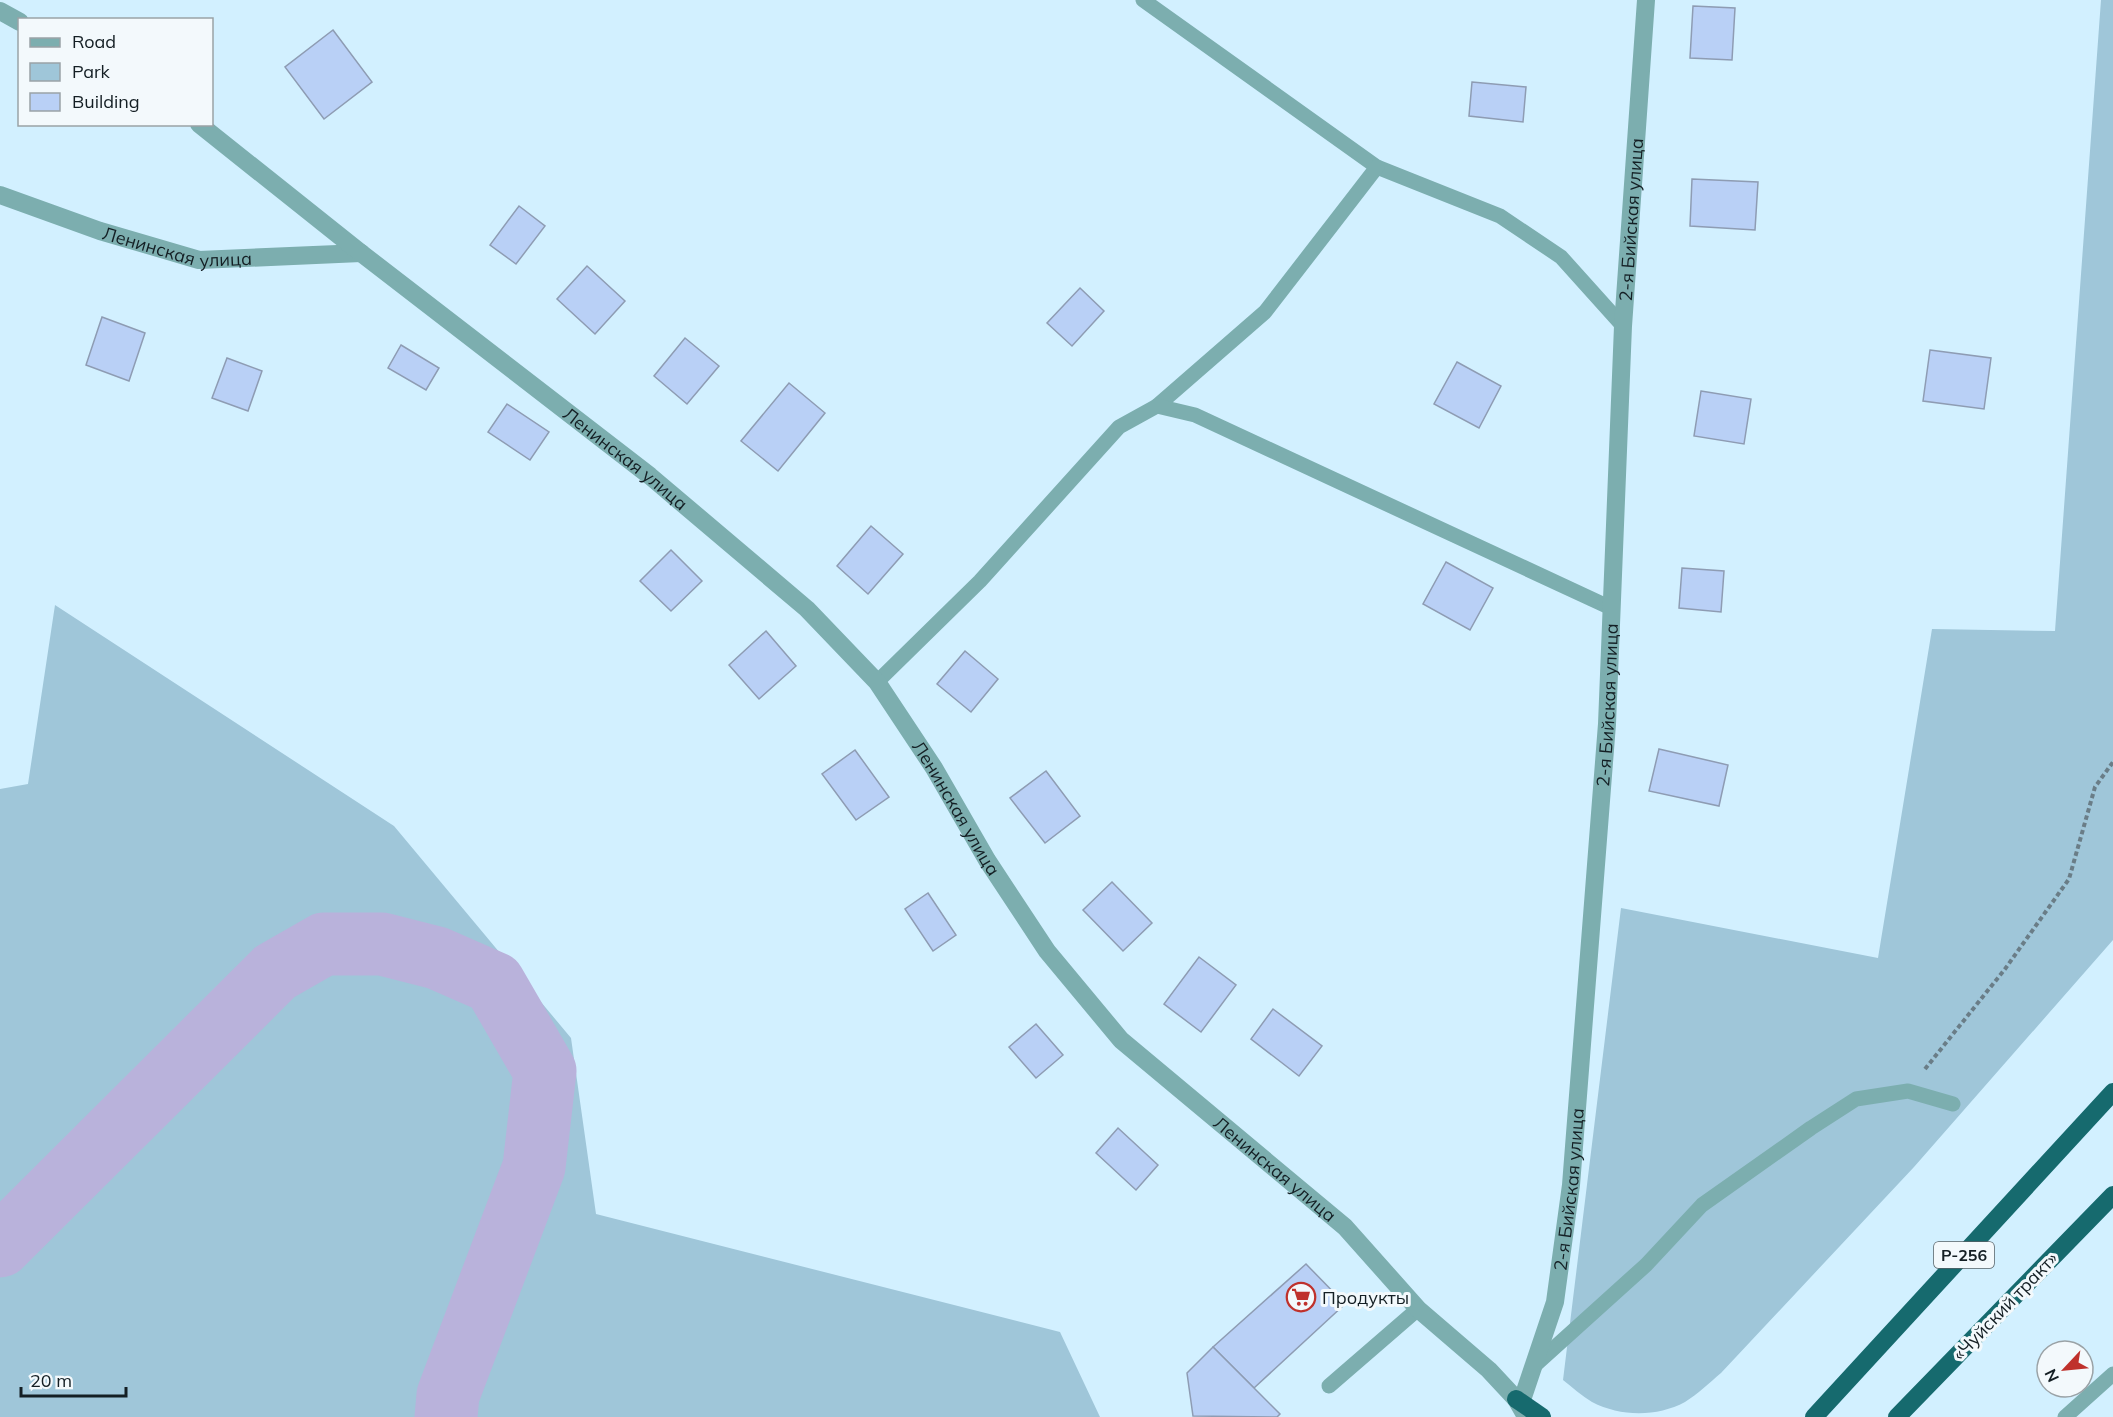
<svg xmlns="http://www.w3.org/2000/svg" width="2113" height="1417" viewBox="0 0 2113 1417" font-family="Mulish,sans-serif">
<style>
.green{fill:#9fc6d9}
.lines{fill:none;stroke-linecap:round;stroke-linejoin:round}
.river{stroke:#b9b2db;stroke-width:63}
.building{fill:#b9d0f6;stroke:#8e9cb3;stroke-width:1.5}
.path{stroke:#6a7d87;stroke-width:4;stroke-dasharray:4.5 3;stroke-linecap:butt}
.service{stroke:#7caeaf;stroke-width:15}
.minor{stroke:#7caeaf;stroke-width:18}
.tertiary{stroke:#7caeaf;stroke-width:18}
.trunk{stroke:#166a6e;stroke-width:18}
.labels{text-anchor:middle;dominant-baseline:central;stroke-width:6;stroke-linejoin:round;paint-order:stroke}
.shield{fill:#f3f9fc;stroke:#576065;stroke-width:1.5}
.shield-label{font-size:16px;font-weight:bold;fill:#141f24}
.street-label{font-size:18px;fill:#141f24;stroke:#f3f9fc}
.poi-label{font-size:18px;fill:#141f24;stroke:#f3f9fc;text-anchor:start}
</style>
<rect width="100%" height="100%" fill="#d2f0ff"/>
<g class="green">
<path d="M2101 0H2113V940L1914 1167 1721 1373C1709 1383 1698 1394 1685 1402 1657 1417 1621 1417 1592 1402 1582 1396 1572 1387 1563 1380L1621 908 1878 958 1932 629 2055 631Z"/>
<path d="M55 605 394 826 571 1038 596 1214 1060 1332 1100 1417H0V789L28 784Z"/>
</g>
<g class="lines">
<path class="river" d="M0 1246 275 972 324 944H382L437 958 494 983 545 1071 534 1167 448 1395 446 1417"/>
</g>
<g class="building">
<path d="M1693 6 1735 8 1732 60 1690 58Z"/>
<path d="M333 30 372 82 324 119 285 67Z"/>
<path d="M1472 82 1526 87 1523 122 1469 116Z"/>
<path d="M1692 179 1758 182 1755 230 1690 226Z"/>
<path d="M519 206 545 226 516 264 490 245Z"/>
<path d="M587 266 625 301 595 334 557 299Z"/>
<path d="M1080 288 1104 311 1072 346 1047 323Z"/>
<path d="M102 317 145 333 129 381 86 365Z"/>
<path d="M685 338 719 366 687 404 654 376Z"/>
<path d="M401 345 439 368 426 390 388 368Z"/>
<path d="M1930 350 1991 358 1984 409 1923 401Z"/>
<path d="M227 358 262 371 248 411 212 398Z"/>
<path d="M1457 362 1501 386 1479 428 1434 404Z"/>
<path d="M789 383 825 413 778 471 741 441Z"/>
<path d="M1701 391 1751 399 1744 444 1694 436Z"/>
<path d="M507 404 549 432 530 460 488 432Z"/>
<path d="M871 526 903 554 868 594 837 566Z"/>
<path d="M671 550 702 581 671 611 640 581Z"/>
<path d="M1446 562 1493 588 1470 630 1423 604Z"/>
<path d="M1682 568 1724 571 1721 612 1679 608Z"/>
<path d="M766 631 796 666 759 699 729 665Z"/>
<path d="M965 651 998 679 971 712 937 684Z"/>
<path d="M1659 749 1728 765 1719 806 1649 791Z"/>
<path d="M855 750 889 797 856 820 822 774Z"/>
<path d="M1046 771 1080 816 1045 843 1010 798Z"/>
<path d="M1112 882 1152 923 1123 951 1083 910Z"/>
<path d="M928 893 956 935 933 951 905 909Z"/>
<path d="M1199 957 1236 985 1201 1032 1164 1004Z"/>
<path d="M1273 1009 1322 1046 1299 1076 1251 1039Z"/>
<path d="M1036 1024 1063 1055 1036 1078 1009 1047Z"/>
<path d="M1118 1128 1158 1165 1136 1190 1096 1153Z"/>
<path d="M1306 1264 1345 1304 1254 1388 1213 1347Z"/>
<path d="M1213 1347 1280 1414 1277 1417 1193 1416 1187 1373Z"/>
</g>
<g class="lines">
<path class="path" d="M1925 1069 2005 969 2069 879 2095 787 2113 762"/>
<g class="service">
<path d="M1143 0 1377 167 1500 216 1561 257 1623 326"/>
<path d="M1157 406 1265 312 1377 167"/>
<path d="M877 682 980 581 1119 427 1157 406 1195 415 1611 608"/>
<path d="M1533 1367 1646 1265 1702 1205 1811 1128 1856 1099 1908 1091 1953 1104"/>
<path d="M1329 1386 1418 1309"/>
<path d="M2065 1417 2113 1374"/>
</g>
<g class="minor">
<path id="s1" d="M0 195 100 231 199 260 361 253"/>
<path id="s2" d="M1521 1403 1555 1302 1571 1185 1607 724 1623 326 1646 0"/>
</g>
<g class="tertiary">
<path d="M0 11 20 22"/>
<path id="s3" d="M199 124 361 253 650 476 807 609 877 682 934 768 987 860 1047 951 1121 1040 1345 1227 1418 1309 1489 1370 1516 1399 1524 1413"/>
</g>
<g class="trunk">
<path d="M1516 1399 1542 1417"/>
<path d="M1814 1417 2113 1092"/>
<path d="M1897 1417 2113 1195"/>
</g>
</g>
<defs>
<g id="supermarket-ring" transform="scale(1.5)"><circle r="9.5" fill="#f3f9fc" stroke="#bf312c" stroke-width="1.5"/><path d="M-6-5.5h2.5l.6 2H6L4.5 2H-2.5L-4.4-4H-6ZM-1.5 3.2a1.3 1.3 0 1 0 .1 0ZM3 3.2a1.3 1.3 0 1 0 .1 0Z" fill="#bf312c"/></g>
</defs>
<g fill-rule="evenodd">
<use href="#supermarket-ring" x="1301" y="1297"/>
</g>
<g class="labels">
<rect class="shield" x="1934" y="1242" width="60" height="26" rx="4.5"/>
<g class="shield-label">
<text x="1964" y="1255">Р-256</text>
</g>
<g class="street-label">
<text stroke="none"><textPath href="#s2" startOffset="1192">2-я Бийская улица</textPath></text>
<text stroke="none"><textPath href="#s1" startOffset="186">Ленинская улица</textPath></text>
<text stroke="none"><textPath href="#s3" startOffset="542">Ленинская улица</textPath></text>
<text stroke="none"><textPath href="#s2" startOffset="706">2-я Бийская улица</textPath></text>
<text stroke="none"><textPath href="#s3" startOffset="1028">Ленинская улица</textPath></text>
<text stroke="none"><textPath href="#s3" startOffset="1514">Ленинская улица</textPath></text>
<text stroke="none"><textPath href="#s2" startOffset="220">2-я Бийская улица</textPath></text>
<text transform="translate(2005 1306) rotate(-46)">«Чуйский тракт»</text>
</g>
<g class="poi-label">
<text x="1322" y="1297">Продукты</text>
</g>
</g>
<rect x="18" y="18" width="195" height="108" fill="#f3f9fc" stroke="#9aa2a6" stroke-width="1.5"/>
<rect x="30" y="38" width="30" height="9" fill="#7caeaf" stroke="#9aa2a6" stroke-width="1.5"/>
<text x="72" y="48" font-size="18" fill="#141f24">Road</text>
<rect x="30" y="63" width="30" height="18" fill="#9fc6d9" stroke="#9aa2a6" stroke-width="1.5"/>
<text x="72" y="78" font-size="18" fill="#141f24">Park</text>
<rect x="30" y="93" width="30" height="18" fill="#b9d0f6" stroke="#9aa2a6" stroke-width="1.5"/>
<text x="72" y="108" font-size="18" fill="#141f24">Building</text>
<g transform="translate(2065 1369) rotate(244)"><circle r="28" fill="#f3f9fc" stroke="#9aa2a6" stroke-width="1.5"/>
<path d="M0-4.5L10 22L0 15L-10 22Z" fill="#bf312c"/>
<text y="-9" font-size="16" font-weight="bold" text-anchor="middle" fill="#141f24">N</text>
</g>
<path d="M21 1387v9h105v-9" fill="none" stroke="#141f24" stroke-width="3"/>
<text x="30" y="1387" font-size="18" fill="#141f24" stroke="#f3f9fc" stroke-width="4.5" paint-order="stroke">20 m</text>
</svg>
